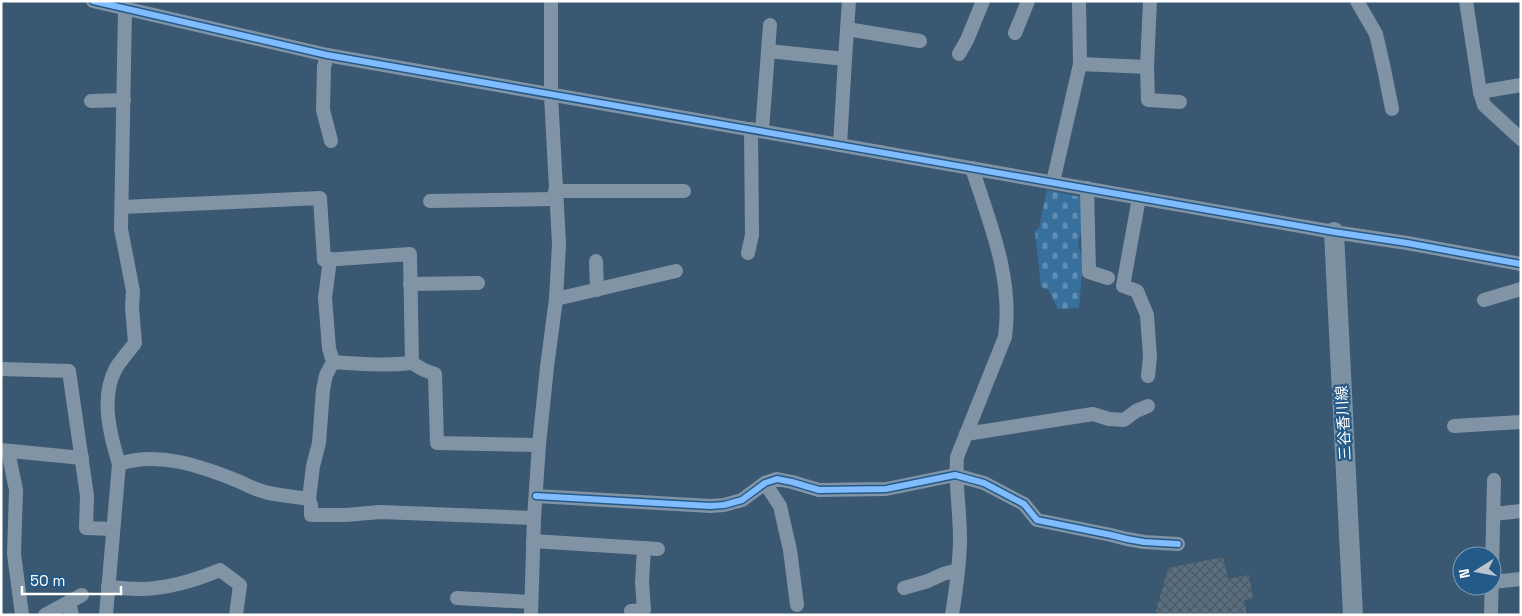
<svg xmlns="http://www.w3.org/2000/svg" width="1522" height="616" viewBox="0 0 1522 616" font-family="'Space Grotesk','Noto Sans JP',sans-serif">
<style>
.cemetery{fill:url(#cemetery-stones)}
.building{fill:url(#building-cross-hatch)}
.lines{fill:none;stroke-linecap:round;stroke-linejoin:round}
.minor{stroke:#8194a6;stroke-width:14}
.secondary{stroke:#7c91a2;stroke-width:20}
.cycleway-casing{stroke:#245a87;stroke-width:9}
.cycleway{stroke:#80bcff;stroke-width:6}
.labels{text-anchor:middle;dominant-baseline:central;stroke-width:4.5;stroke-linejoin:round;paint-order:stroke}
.street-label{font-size:15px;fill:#fff;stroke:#245a87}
</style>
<defs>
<pattern id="cemetery-stones" width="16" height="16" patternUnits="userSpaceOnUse" patternTransform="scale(1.25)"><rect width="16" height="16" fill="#38709d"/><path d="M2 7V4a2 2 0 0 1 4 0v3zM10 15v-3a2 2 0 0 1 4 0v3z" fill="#608db1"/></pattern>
<pattern id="building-cross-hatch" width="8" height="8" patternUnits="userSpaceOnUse" patternTransform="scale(1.25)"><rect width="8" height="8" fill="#586f83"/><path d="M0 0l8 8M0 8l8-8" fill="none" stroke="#50585f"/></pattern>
</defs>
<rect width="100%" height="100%" fill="#3a5871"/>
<path class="cemetery" d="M1047 190 1081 197V232L1078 243 1083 262 1079 308 1058 309 1048 289 1041 287 1035 231 1039 228Z"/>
<path class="building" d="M1223 557 1228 579 1249 575 1253 598 1244 600 1247 615H1157L1156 611 1168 568Z"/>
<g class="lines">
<g class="minor">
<path d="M93 1 327 55 1334 232 1407 243 1521 264"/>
<path d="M1150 1 1147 67 1148 100 1180 102"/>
<path d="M1357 1 1376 34 1384 69 1392 109"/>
<path d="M1466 1 1480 92 1484 105 1521 139"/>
<path d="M847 29 920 41"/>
<path d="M1015 33 1028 1"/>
<path d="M768 51 845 59"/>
<path d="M959 54 967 40 983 1"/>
<path d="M327 55 324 67 323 110 331 141"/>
<path d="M1080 64 1147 67"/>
<path d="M1480 92 1521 85"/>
<path d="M91 101 124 100"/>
<path d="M762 131 770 25"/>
<path d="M840 145 845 59 849 1"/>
<path d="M1053 182 1080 64 1079 1"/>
<path d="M1087 188 1089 272 1108 278"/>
<path d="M555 191H684"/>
<path d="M1139 198 1123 286 1137 291 1147 315 1150 357 1148 376"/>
<path d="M430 201 556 199"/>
<path d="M122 207 320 198 324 260 410 254 412 363 424 370 435 374 437 443 539 445"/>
<path d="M748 253 752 235 751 129"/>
<path d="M596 261 597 290"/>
<path d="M410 284 478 283"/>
<path d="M556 299 676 271"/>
<path d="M1484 300 1521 289"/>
<path d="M333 362C359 364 385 366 412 363"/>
<path d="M1 369 69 371 87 496 86 528 113 529"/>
<path d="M1454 426 1521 422"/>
<path d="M966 434 1093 414 1109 419 1124 420 1136 411 1148 406"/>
<path d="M1 450 82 458"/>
<path d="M8 451 16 490 14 554 22 615"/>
<path d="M119 464C159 451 201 466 238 481 245 484 252 488 259 490 274 496 293 496 309 499L311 505V515H346L380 512 534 518"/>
<path d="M765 483 780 506 790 550 797 605"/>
<path d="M536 496 710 506 724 505 742 500 765 483 777 479 792 482 819 490 886 489 955 475 984 483 1024 504 1037 520 1111 535 1127 539 1144 542 1178 544"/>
<path d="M309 499 313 466 319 443 323 390 326 375 333 362 329 348 325 298 330 259"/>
<path d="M1494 514 1521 511"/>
<path d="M533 541 658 549"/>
<path d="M1492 582 1521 579"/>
<path d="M108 587C119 588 132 589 143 589 170 588 196 580 220 570L240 585 236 615"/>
<path d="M904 588 928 581 943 574 958 570"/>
<path d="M457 598 531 602"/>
<path d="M69 602 72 615"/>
<path d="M631 611 644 610 642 582 644 548"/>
<path d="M45 615 82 595"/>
<path d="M106 615 119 464C110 435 100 397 116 368 121 360 129 351 135 343L132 307 133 291 121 229 125 9"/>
<path d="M531 615 534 518 539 445 547 367 556 299 559 244 551 95V1"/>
<path d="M952 615C956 590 960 563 960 538 960 511 955 484 957 457L1005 337C1013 277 990 224 972 168"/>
<path d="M1491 615 1494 480"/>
</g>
<path class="secondary" d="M1334 232 1353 615"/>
<g class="cycleway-casing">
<g id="cycleway">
<path d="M93 1 327 55 1334 232 1407 243 1521 264"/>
<path d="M536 496 710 506 724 505 742 500 765 483 777 479 792 482 819 490 886 489 955 475 984 483 1024 504 1037 520 1111 535 1127 539 1144 542 1178 544"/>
</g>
</g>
<use href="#cycleway" class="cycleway"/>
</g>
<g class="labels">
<g class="street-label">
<text transform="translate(1343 423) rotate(-93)">三谷香川線</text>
</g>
</g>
<rect width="1522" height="616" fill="none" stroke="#ffffff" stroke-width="5"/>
<g transform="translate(1477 571) rotate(259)"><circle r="24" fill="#245a87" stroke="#7c9cb7"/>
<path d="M0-4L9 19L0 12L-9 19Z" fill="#bac5cd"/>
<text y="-8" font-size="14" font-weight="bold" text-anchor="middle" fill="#ffffff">N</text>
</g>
<path d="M22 586v8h99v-8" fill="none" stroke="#ffffff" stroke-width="2.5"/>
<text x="30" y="586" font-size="15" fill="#ffffff" stroke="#245a87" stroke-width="4" paint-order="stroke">50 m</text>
</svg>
